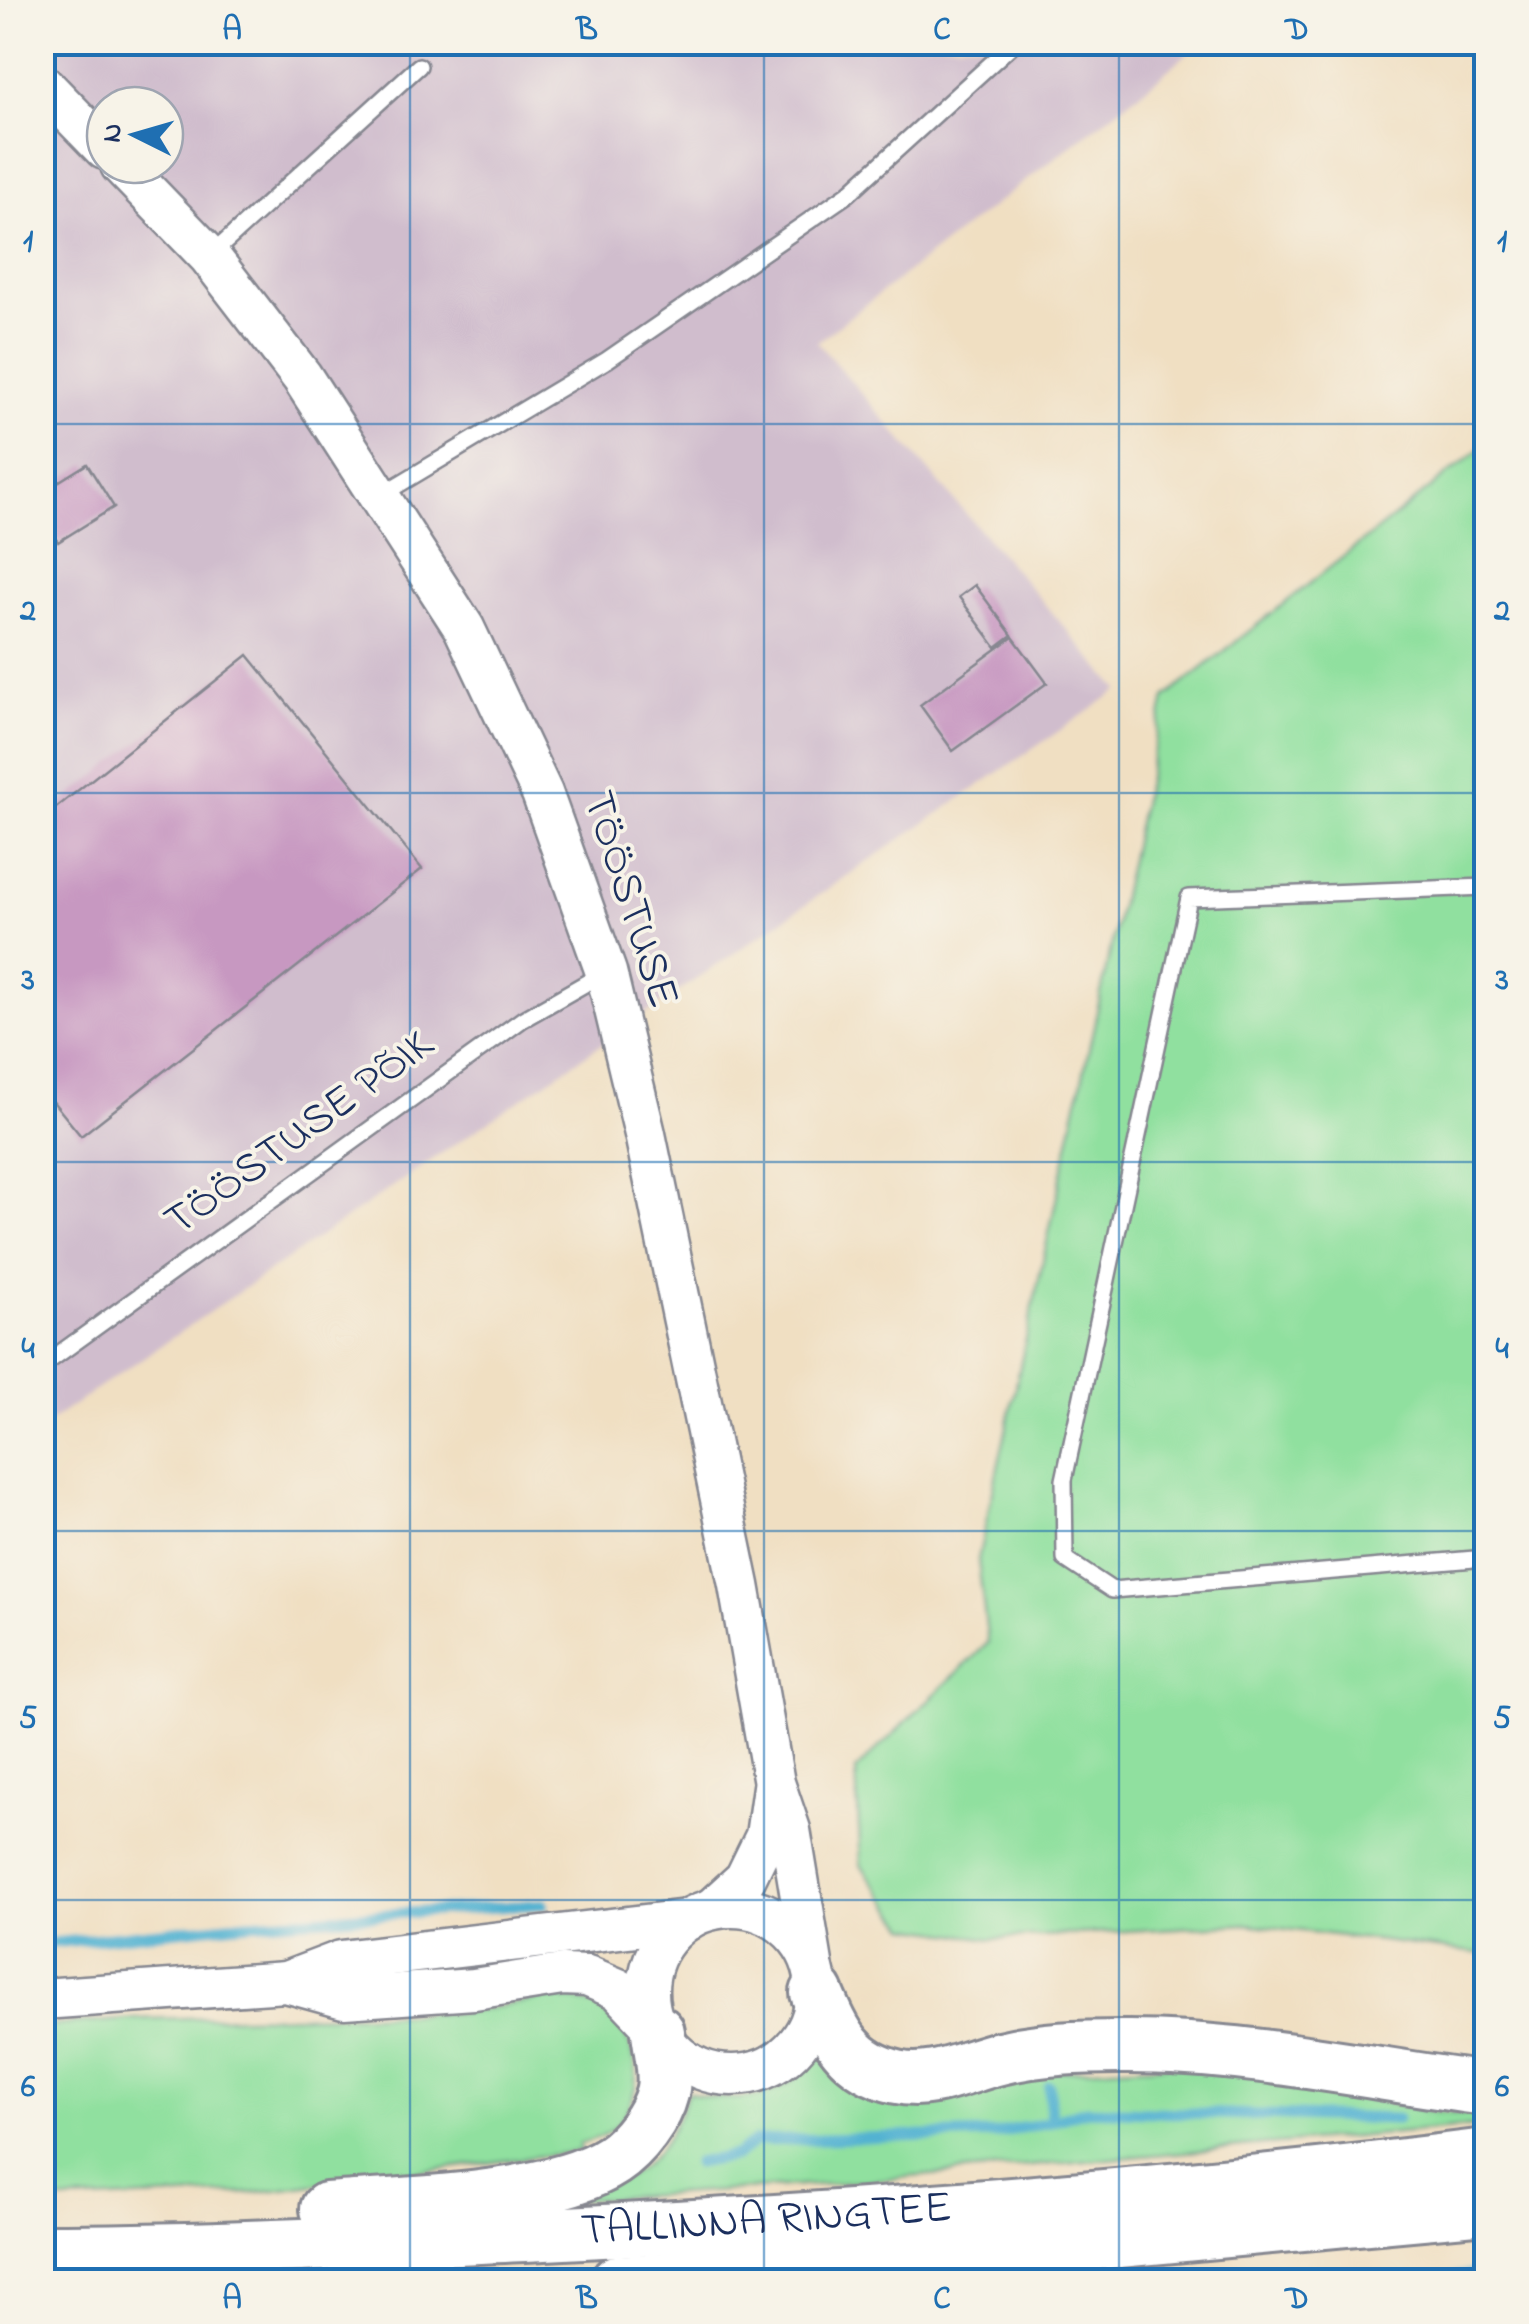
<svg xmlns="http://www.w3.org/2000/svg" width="1529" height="2324" viewBox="0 0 1529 2324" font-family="'Indie Flower',sans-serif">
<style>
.industrial{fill:#d0bdcd;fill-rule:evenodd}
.green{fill:#90e09f;stroke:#56887e;stroke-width:2.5}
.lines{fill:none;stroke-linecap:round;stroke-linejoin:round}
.stream{stroke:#52b2d1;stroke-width:11}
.building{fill:#c798c1}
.service-casing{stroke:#868790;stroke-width:20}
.tertiary-casing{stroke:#868790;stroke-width:45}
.trunk-casing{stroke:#868790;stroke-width:58}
.service{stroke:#fff;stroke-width:15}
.tertiary{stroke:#fff;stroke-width:40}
.trunk{stroke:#fff;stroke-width:52}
.grid{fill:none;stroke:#1f6fb2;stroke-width:2.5;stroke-opacity:0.55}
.labels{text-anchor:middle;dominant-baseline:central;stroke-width:8;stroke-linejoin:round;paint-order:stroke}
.street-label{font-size:45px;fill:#1b2f5e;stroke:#f7f3e8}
.neatline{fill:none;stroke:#1f6fb2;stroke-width:4}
.grid-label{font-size:32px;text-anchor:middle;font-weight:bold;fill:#1f6fb2}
</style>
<rect width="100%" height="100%" fill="#f7f3e8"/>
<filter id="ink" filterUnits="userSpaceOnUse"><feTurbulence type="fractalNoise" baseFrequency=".01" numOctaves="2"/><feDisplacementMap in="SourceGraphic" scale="20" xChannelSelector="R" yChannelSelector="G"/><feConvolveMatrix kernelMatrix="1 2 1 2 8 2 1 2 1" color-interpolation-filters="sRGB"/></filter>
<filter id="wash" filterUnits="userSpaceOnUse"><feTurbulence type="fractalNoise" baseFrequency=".0048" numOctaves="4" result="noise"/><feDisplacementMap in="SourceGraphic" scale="40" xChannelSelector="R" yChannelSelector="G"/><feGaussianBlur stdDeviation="2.25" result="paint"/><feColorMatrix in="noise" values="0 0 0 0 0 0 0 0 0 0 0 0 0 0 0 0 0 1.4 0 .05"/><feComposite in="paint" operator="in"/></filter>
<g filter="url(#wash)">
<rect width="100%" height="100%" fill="#f0dfc2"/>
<path class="industrial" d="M43 43H1200L1156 80 817 342 1119 690 43 1426ZM105 105H165V165H105Z"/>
<g class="green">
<path d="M1486 444V1954L1246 1924 991 1939 907 1927 861 1865 856 1770 988 1643 978 1560 1165 698Z"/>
<path d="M548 1998C564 1999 580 1998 594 2006 639 2030 651 2090 615 2127 606 2136 591 2140 579 2144L581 2151 252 2193 43 2202V2026L135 2019 461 2013Z"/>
<path d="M818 2054 855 2087 883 2102 924 2104 1035 2072 1191 2064 1434 2112 1486 2116V2125L831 2184 551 2202C635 2175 654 2180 688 2092 738 2106 787 2099 818 2054Z"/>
</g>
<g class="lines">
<g class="stream">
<path d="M42 1944 248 1923 543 1904"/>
<path d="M1049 2086 1051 2121 1086 2110 1397 2119"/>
<path d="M696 2163 735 2156 756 2141 995 2134 1051 2121"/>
<path d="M1425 2282 1486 2273"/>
</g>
</g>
<g id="blocks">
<g class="building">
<path d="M87 464 114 507 58 542 42 517V492Z"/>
<path d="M975 585 1012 635 996 647 959 597Z"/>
<path d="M1013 637 1047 683 953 751 920 705Z"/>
<path d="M248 655 422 869 81 1136 42 1088V819Z"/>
</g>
</g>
</g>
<g filter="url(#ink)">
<use href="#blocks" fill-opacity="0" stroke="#868790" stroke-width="2.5"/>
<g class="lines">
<g class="service-casing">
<g id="service">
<path d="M212 254 419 66"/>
<path d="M381 495 607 360 848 194 1015 42"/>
<path d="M1486 887 1189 898 1064 1480 1065 1559 1112 1590 1486 1558"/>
<path d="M42 1366 523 1019 602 974"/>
</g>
</g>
<g class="tertiary-casing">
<g id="tertiary">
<path d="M42 84 105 149"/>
<path d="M121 165 209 256 302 377 464 628 542 793 606 972 645 1134 739 1585 774 1783 790 1830 812 1963"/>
<circle cx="732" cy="1991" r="84"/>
<path d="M712 1909 745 1879 766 1836 773 1787"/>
<path d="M286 1982 344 1998 474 1989 562 1975 587 1976 618 1989 658 2031"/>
<path d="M42 1999 286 1982 341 1961 687 1920"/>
</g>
</g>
<g class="trunk-casing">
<g id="trunk">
<path d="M817 1993C835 2035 848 2066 897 2077 933 2085 966 2066 1000 2058 1040 2048 1082 2047 1122 2047 1244 2046 1366 2073 1486 2089"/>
<path d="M327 2209C402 2203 551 2201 613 2160 634 2146 656 2117 662 2093 667 2076 660 2050 658 2032"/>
<path id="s1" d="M42 2251C203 2251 364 2242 525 2235 847 2219 1167 2196 1486 2155"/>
<path d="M617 2282 817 2269 1486 2207"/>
</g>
</g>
<use href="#service" class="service"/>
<use href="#tertiary" class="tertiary"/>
<use href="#trunk" class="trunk"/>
</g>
</g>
<path class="grid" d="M410 42V2282M764 42V2282M1119 42V2282M42 424H1486M42 793H1486M42 1162H1486M42 1531H1486M42 1900H1486"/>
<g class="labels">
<g class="street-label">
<text transform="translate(629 900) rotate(72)">TÖÖSTUSE</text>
<text transform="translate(300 1134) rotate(-36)">TÖÖSTUSE PÕIK</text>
<text stroke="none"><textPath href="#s1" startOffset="725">TALLINNA RINGTEE</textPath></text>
</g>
</g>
<rect width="1529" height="2324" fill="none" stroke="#f7f3e8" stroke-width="110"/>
<g transform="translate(135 135) rotate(275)"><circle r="48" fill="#f7f3e8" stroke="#9fa5b1" stroke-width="2.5"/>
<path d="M0-8L18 38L0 25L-18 38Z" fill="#1f6fb2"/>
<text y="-15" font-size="28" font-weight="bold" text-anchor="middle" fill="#1b2f5e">N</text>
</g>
<rect x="55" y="55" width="1419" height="2214" class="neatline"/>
<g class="grid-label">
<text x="232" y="39">A</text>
<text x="587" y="39">B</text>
<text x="942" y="39">C</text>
<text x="1297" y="39">D</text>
<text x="28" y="251">1</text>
<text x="1502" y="251">1</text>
<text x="28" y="620">2</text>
<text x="1502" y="620">2</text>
<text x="28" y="989">3</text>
<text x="1502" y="989">3</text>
<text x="28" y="1358">4</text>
<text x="1502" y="1358">4</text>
<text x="28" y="1727">5</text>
<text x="1502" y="1727">5</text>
<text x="28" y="2096">6</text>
<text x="1502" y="2096">6</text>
<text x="232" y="2308">A</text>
<text x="587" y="2308">B</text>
<text x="942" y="2308">C</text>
<text x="1297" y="2308">D</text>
</g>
</svg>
